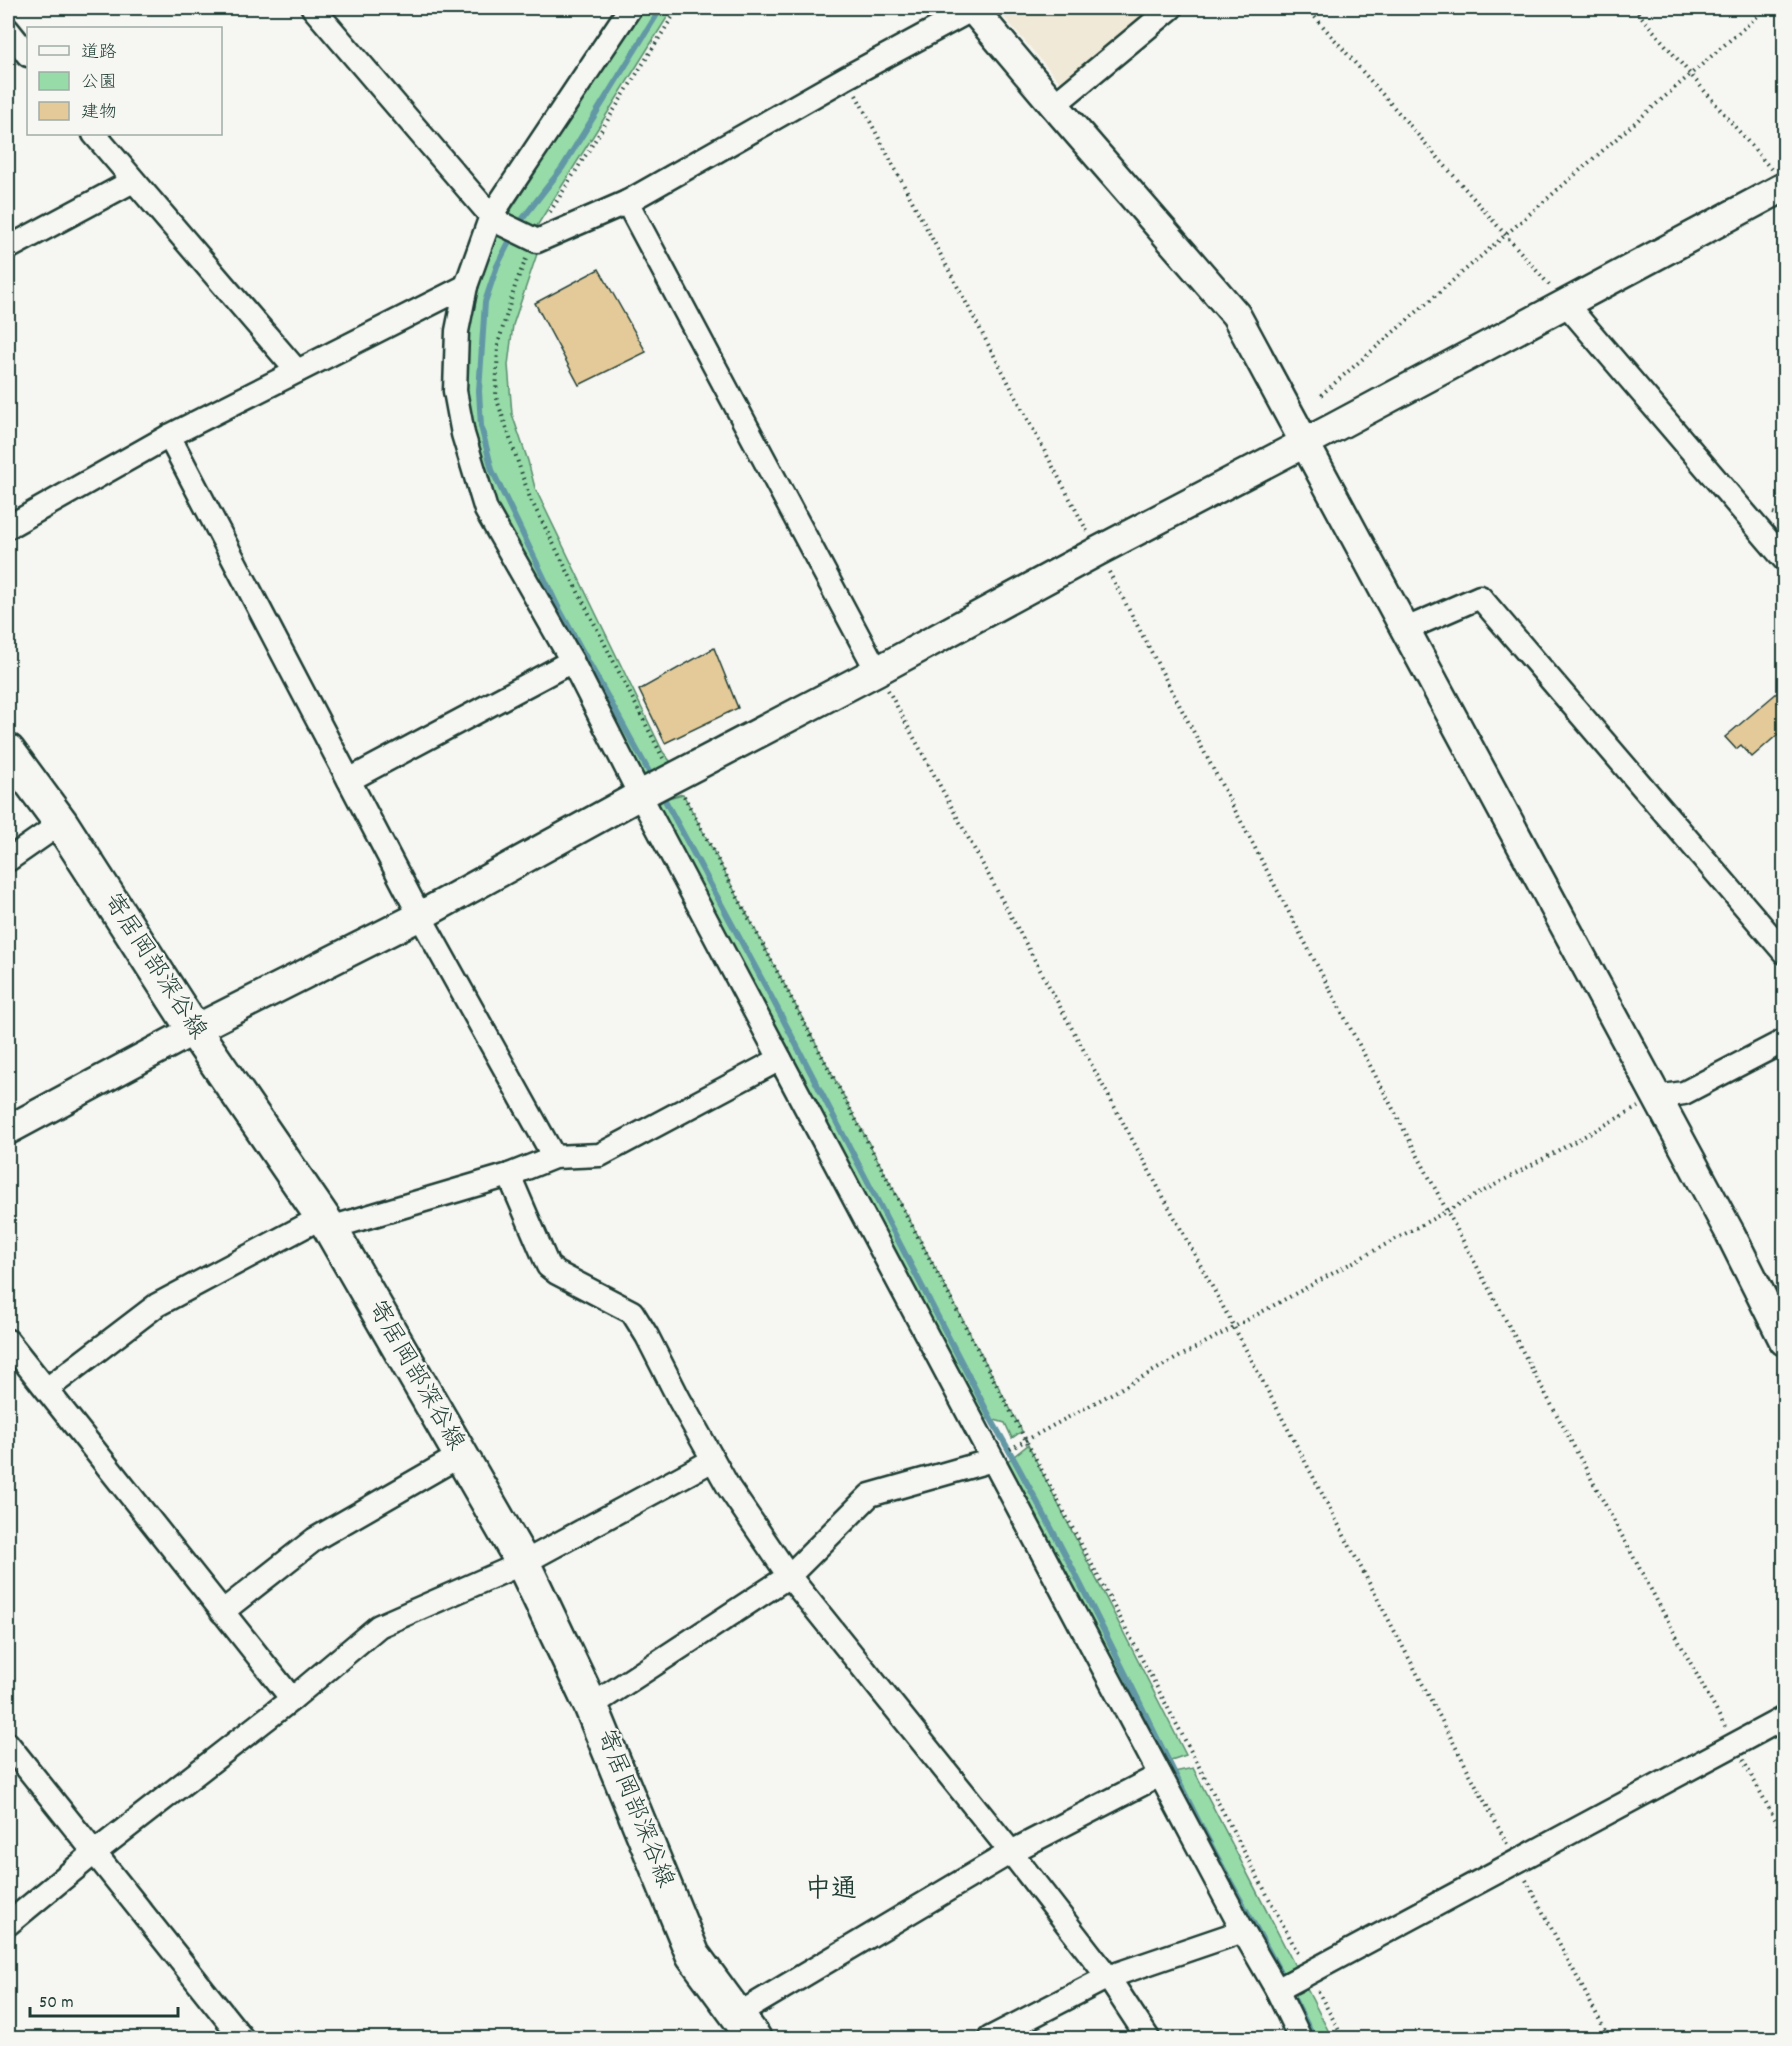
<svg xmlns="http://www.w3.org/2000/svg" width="1792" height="2046" viewBox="0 0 1792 2046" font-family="Dekko,'Klee One',sans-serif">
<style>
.built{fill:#f1e9d7}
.green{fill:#96dba8;stroke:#5a8c6e;stroke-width:1.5;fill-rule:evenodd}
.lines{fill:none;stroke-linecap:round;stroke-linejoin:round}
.stream{stroke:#6298a5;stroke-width:6}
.building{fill:#e4ca99;stroke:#1f3d34;stroke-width:1.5}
.minor-casing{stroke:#1f3d34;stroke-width:27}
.tertiary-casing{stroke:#1f3d34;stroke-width:33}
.secondary-casing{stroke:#1f3d34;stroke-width:38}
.path{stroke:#1f3d34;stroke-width:4;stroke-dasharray:1.5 4.5;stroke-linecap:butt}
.minor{stroke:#f6f6f2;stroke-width:22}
.tertiary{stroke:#f6f6f2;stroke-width:28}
.secondary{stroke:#f6f6f2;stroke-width:33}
.labels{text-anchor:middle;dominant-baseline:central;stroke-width:4.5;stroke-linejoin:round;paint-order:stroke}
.street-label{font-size:24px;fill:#1f3d34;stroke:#f6f6f2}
.neighbourhood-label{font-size:26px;font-weight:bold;fill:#1f3d34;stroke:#f6f6f2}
</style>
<rect width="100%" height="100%" fill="#f6f6f2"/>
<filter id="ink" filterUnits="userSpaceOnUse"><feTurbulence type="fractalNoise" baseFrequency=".0167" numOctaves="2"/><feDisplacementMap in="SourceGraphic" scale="12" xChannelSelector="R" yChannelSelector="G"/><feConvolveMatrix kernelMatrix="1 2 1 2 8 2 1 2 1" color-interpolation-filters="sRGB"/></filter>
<g filter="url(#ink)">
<path class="built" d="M996 8H1160L1065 88Z"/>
<g class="green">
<path d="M640 8H673L532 234 517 226 510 242 537 254 513 325 508 365 512 414 528 461 535 488 663 752 674 766 640 783 492 507 463 391 474 286 502 224Z"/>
<path d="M683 794 1022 1431 1012 1438 1005 1423 991 1419H978L656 807 664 799ZM688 844 773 1000 813 1078Z"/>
<path d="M1028 1445 1186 1755 1162 1763 1005 1463Z"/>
<path d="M1193 1768 1296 1968 1285 1972H1273L1169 1773Z"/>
<path d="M1307 1989 1332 2038H1307L1298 2022 1301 2014 1292 1996Z"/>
</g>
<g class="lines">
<g class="stream">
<path d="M653 779 558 607 492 470 481 426 479 391 485 302 497 266 517 226 562 168 661 8"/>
<path d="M661 793 773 1000 991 1419C1067 1550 1131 1687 1199 1822 1225 1874 1254 1923 1281 1974"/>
<path d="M1294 1999 1314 2038"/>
</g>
</g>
<g class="building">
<path d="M599 269 646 352 579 385 535 303Z"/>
<path d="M714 648 738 708 665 743 639 690Z"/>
<path d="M1785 686V728L1752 757 1741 745 1736 749 1725 737Z"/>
</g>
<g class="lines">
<g class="minor-casing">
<g id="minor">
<path d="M313 8 491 216 502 224 537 241 627 202 847 77 973 9"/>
<path d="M630 8 491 216 466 286 457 331 455 391 463 434 486 510 572 661 640 795 1243 1931 1277 1990 1300 2038"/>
<path d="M8 30 28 55"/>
<path d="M1054 105 1171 8"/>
<path d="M94 134 297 371"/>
<path d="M627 202 877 671"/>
<path d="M8 248 133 181"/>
<path d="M1566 304 1784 559"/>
<path d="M169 436 420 916 554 1157"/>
<path d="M8 527 169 436 466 286"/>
<path d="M1406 629 1480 597 1784 952"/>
<path d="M349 780 572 661"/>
<path d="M8 860 61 823"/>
<path d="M1657 1097 1684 1093 1784 1041"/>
<path d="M509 1175 548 1266 557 1273 632 1312 647 1336 679 1399 729 1488 789 1576 1011 1852 1108 1977 1148 2038"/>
<path d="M330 1228 509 1175 554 1157 600 1155 780 1059"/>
<path d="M8 1341 292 1699"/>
<path d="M47 1389 157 1305 322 1217"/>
<path d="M222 1612 315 1539 461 1455"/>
<path d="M591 1706 789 1576 870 1495 993 1460"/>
<path d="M8 1744 242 2038"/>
<path d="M8 1924 94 1853 292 1699 379 1626 523 1563 713 1460"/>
<path d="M1277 1990 1784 1718"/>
<path d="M737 2015 1011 1852 1160 1775"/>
<path d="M990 2038 1108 1977 1243 1931"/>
</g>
</g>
<g class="tertiary-casing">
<g id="tertiary">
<path d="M972 8 1054 105 1236 315 1730 1233 1784 1341"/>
<path d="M8 1130 194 1030 420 916 640 795 877 671 1098 551 1335 427 1784 187"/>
</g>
</g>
<g class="secondary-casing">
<path id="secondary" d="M8 751 61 823 194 1030 330 1228 523 1563 591 1706 693 1955 754 2038"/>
</g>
<g class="path">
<path d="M1307 8 1551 287"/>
<path d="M1634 8 1771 169"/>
<path d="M856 95 1087 531"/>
<path d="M550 212 678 8"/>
<path d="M526 259 516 283 498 344 496 397 530 498 663 758"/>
<path d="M1321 395 1767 8"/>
<path d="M1773 513 1784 516"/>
<path d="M1109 572 1447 1211 1725 1727"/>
<path d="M888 690 1234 1327 1507 1844"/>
<path d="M684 796 1299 1955"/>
<path d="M1010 1449 1638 1107"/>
<path d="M1743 1760 1784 1836"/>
<path d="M1526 1880 1609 2038"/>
<path d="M1318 1991 1343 2038"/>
</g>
<use href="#minor" class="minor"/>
<use href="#tertiary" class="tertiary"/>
<use href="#secondary" class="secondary"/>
</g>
</g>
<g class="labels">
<g class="street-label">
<text transform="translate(154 967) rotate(57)">寄居岡部深谷線</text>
<text transform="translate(415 1376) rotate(60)">寄居岡部深谷線</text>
<text transform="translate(634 1809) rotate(68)">寄居岡部深谷線</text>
</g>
<g class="neighbourhood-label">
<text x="831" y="1890">中通</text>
</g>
</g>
<rect width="1792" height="2046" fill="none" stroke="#f6f6f2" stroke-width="30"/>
<rect x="15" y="15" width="1762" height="2016" fill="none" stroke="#1f3d34" stroke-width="2" filter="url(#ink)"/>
<rect x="27" y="27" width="195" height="108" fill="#f6f6f2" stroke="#a0aca6" stroke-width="1.5"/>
<rect x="39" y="46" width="30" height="9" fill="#f6f6f2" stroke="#a0aca6" stroke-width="1.5"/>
<text x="81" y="57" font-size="18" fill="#1f3d34">道路</text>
<rect x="39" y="72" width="30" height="18" fill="#96dba8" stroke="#a0aca6" stroke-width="1.5"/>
<text x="81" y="87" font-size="18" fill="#1f3d34">公園</text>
<rect x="39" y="102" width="30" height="18" fill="#e4ca99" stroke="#a0aca6" stroke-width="1.5"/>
<text x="81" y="117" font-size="18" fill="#1f3d34">建物</text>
<path d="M30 2007v9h148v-9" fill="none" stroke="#1f3d34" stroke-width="3"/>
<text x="39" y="2007" font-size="18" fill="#1f3d34" stroke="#f6f6f2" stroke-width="4.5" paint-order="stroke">50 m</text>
</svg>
